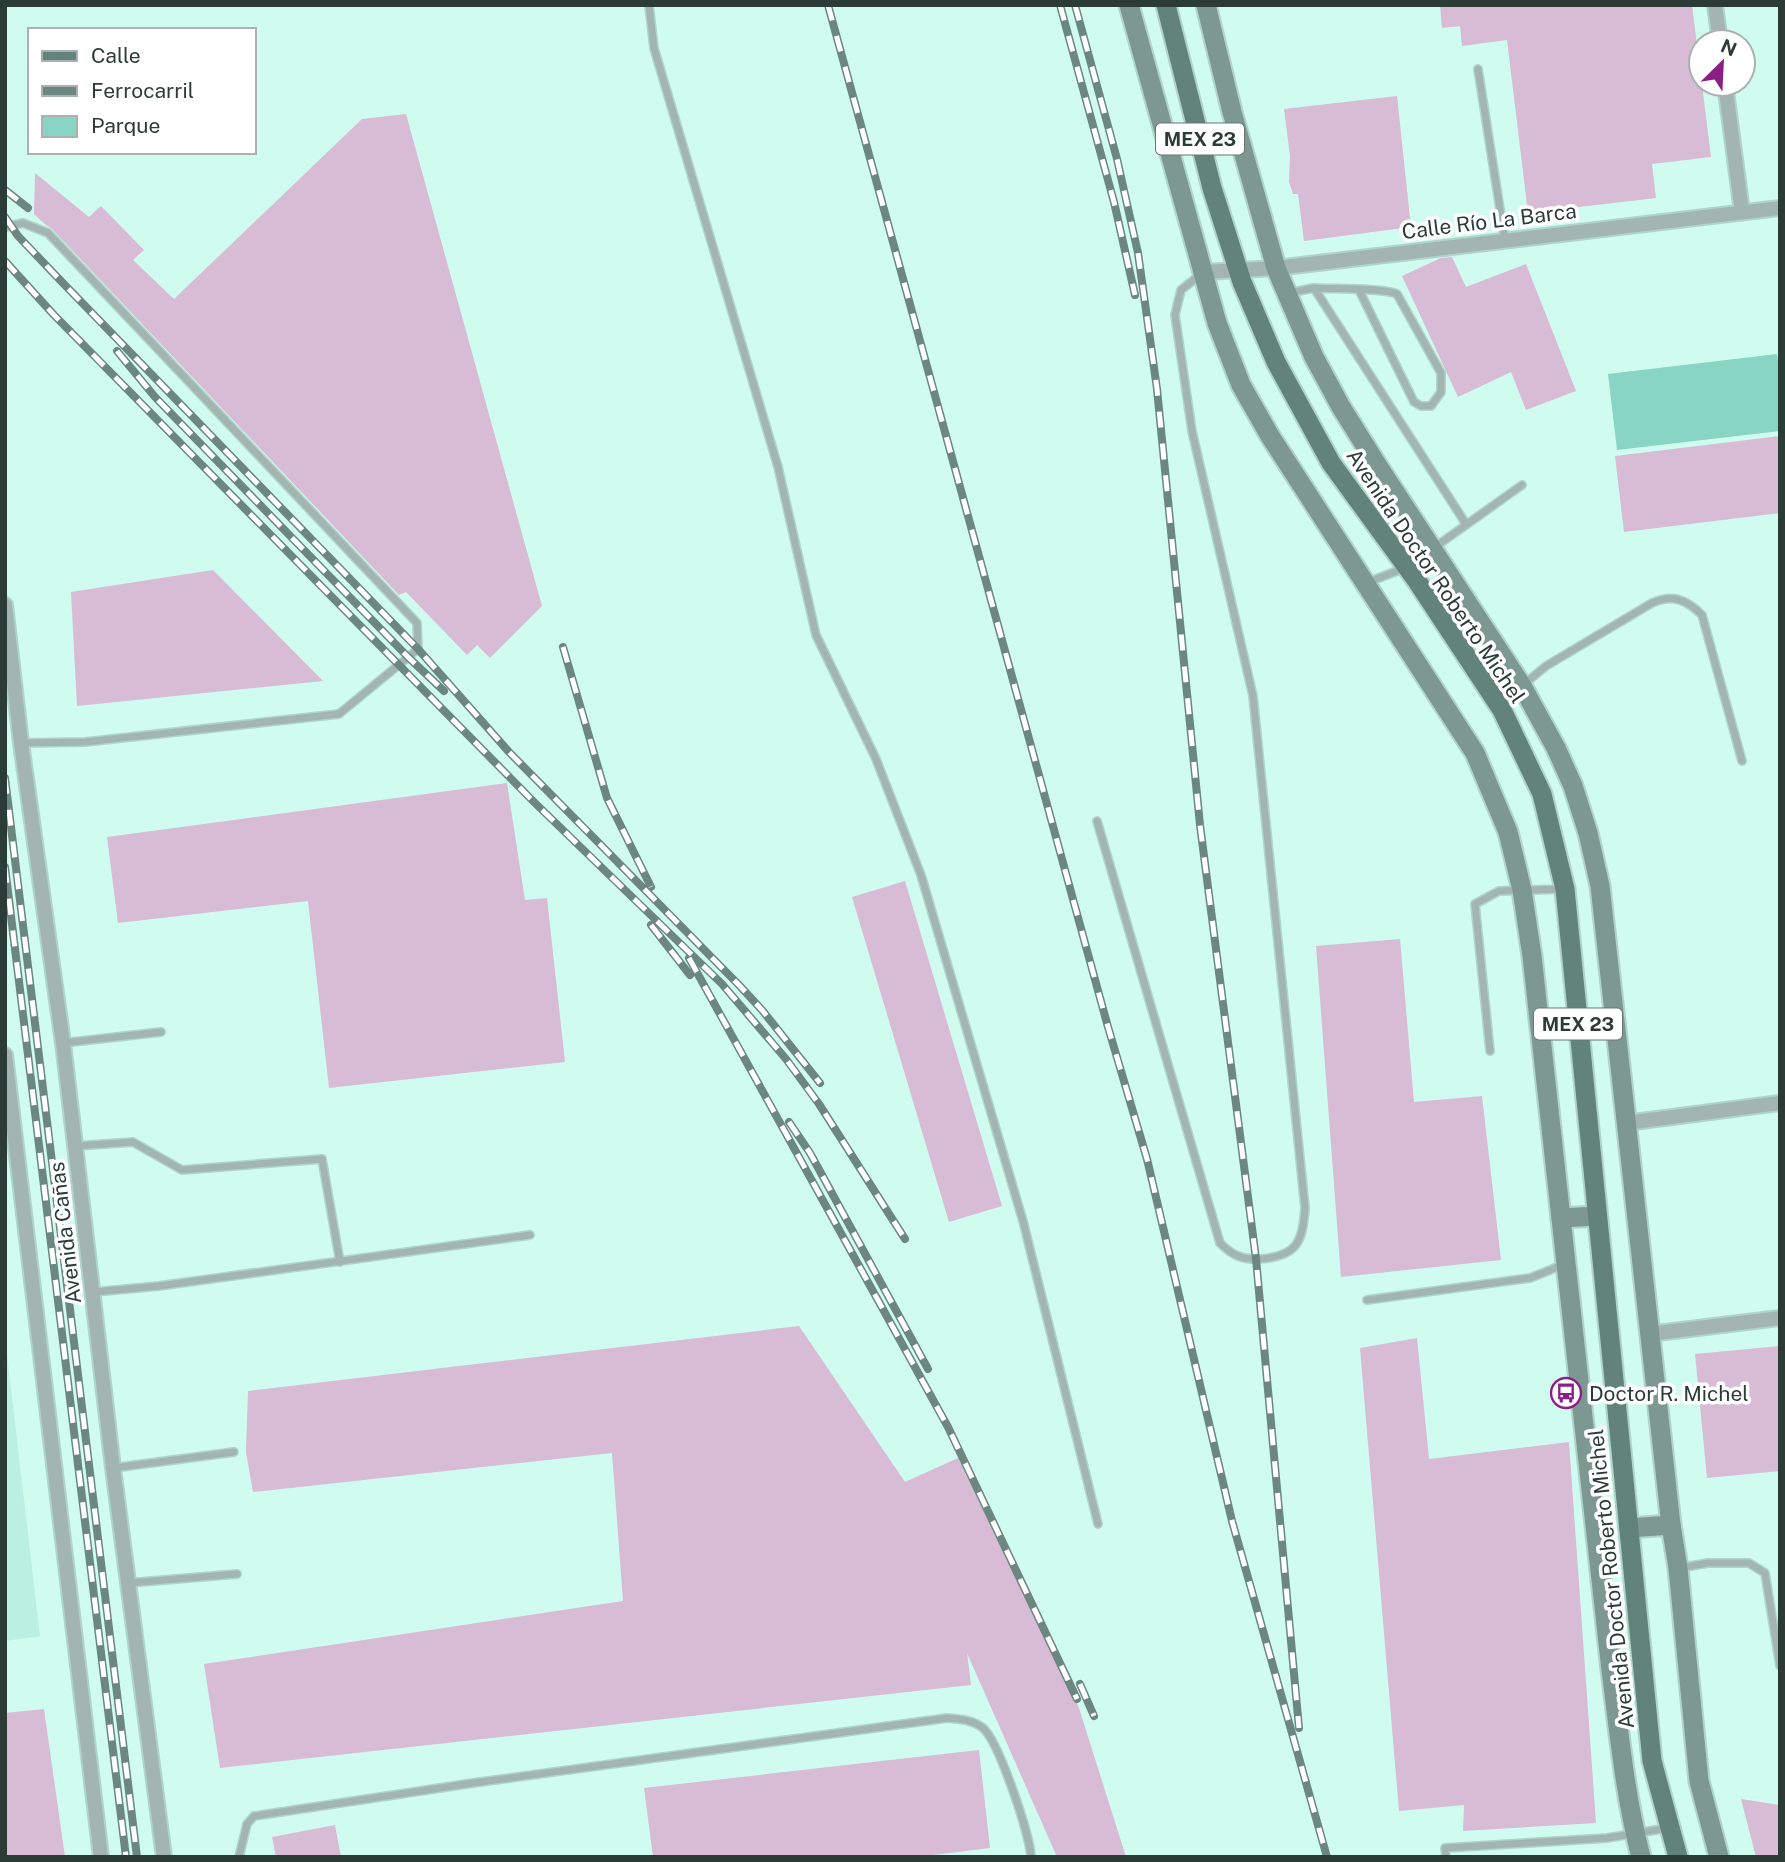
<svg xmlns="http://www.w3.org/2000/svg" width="1785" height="1862" viewBox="0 0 1785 1862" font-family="'Public Sans',sans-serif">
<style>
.built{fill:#bbefe1}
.green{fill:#87d5c2}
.building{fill:#d8bbd5}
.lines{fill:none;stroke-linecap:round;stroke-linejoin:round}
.service-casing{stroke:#afd5ca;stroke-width:10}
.minor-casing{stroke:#afd5ca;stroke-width:18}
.secondary-casing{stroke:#afd5ca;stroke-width:23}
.primary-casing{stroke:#afd5ca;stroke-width:23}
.service{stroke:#a3b5b0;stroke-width:7}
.minor{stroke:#a3b5b0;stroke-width:14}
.secondary{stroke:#7d9890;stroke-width:19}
.primary{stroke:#61837a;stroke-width:19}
.rail-casing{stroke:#6c877f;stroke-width:8}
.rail{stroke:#fff;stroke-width:5;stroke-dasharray:16;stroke-linecap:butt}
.labels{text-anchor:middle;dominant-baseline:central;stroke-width:7;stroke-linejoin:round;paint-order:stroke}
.shield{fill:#fff;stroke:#6b7673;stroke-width:2}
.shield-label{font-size:19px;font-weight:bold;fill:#2b3c37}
.street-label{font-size:21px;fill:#2b3c37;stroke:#fff}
.poi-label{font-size:21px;fill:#2b3c37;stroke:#fff;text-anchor:start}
</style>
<rect width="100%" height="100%" fill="#d0fbef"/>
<path class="built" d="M5 1338 40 1636 5 1641Z"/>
<path class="green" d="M1777 354 1780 376V431L1617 450 1608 374Z"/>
<g class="building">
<path d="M1440 5H1692L1711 157 1652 164 1656 198 1528 213 1507 40 1462 46 1460 26 1442 28Z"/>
<path d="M1397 96 1411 227 1304 241 1298 194H1293L1289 182 1290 156 1284 109Z"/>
<path d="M406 114 542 606 490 658 477 645 467 655 406 592 399 595 52 229 46 225 34 214 35 173 89 217 101 206 144 250 133 260 174 299 362 119Z"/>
<path d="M1452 257 1466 287 1526 264 1576 391 1526 410 1511 372 1458 397 1402 276 1441 258Z"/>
<path d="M1780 436V513L1624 532 1615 456Z"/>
<path d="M213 570 323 681 77 706 71 592Z"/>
<path d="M507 783 525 900 547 898 565 1062 329 1088 308 901 118 923 107 837Z"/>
<path d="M905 881 1002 1206 949 1222 852 897Z"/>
<path d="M1400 939 1414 1102 1482 1096 1501 1260 1341 1277 1316 946Z"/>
<path d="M799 1326 905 1482 958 1458 1079 1708 1126 1857H1057L967 1653 971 1685 220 1768 204 1664 623 1601 612 1453 253 1492 246 1452 248 1391Z"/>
<path d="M1417 1338 1429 1459 1569 1442 1596 1823 1463 1831 1464 1805 1399 1811 1360 1348Z"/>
<path d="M1780 1346V1471L1707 1478 1695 1354Z"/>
<path d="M44 1709 65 1857H5V1713Z"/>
<path d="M979 1750 990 1848 917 1857H653L644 1788Z"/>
<path d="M1741 1799 1780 1805V1857H1756Z"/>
<path d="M335 1825 341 1857H276L272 1837Z"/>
</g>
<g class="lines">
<g class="service-casing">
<g id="service">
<path d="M649 5 654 48 778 467 816 635 876 759 921 875 1023 1221 1098 1524"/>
<path d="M1478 69 1505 241"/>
<path d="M5 227 23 223 48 233 417 623 418 649 339 714 85 742 21 743"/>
<path d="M1314 288C1332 289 1385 288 1397 294L1441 373V392L1431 406H1421L1414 402 1360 292"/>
<path d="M1288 293 1314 288 1466 524"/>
<path d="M1366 583 1407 567 1522 485"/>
<path d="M1523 685 1546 666 1652 603C1672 594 1686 599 1702 615L1742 761"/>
<path d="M1097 821 1220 1243C1225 1248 1230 1253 1238 1256 1253 1262 1284 1259 1295 1246 1303 1236 1304 1220 1305 1208L1253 696 1192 431 1175 315 1181 290 1201 274"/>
<path d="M63 1043 161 1032"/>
<path d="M1490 1051 1475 904 1499 891 1565 889"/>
<path d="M76 1146 133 1142 182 1170 322 1159 340 1262"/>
<path d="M94 1292 159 1286 530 1235"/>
<path d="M1367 1300 1530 1278 1565 1264"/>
<path d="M113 1468 234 1452"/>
<path d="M1679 1568 1708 1563H1749L1765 1573 1780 1666"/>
<path d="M128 1583 237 1574"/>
<path d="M239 1857 247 1824 254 1816 473 1783 947 1718C960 1719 973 1720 983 1728 999 1742 1030 1835 1031 1857"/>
<path d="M1446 1857 1445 1848 1607 1838 1668 1828"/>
</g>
</g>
<g class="minor-casing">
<g id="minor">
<path d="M1715 5 1720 42"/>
<path d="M1725 84 1742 212"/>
<path d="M1204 272 1276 268 1780 208"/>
<path d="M5 605 21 743 63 1043 113 1468 164 1857"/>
<path d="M5 1055 101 1857"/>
<path d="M1626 1123 1780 1103"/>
<path d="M1649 1334 1780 1318"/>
</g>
</g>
<g class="secondary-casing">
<g id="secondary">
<path d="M1129 5 1217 323 1241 385 1270 436 1475 753 1508 832 1522 890 1532 956 1611 1670C1619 1732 1625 1796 1641 1857"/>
<path d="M1206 5 1232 112 1276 268 1314 357 1341 407 1376 463 1522 686 1556 748 1573 786 1588 833 1600 886 1671 1525 1678 1568 1699 1781 1719 1857"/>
<path d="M1561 1218 1597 1216"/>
<path d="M1629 1528 1671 1525"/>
</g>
</g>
<g class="primary-casing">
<path id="primary" d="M1166 5 1212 188 1242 282 1276 362 1331 463 1417 581 1502 710 1542 794 1565 889 1652 1761 1678 1857"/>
</g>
<use href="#service" class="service"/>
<use href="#minor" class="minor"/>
<use href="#secondary" class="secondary"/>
<use href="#primary" class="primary"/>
<g class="rail-casing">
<g id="rail">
<path d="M828 5 1108 1027 1147 1159 1232 1521 1327 1857"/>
<path d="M1060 5 1114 202 1135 295"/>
<path d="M1075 5 1117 159 1138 253 1157 389 1200 825 1256 1259 1299 1728"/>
<path d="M5 190 28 208"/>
<path d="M5 217 18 236 60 280 418 649 509 752 738 984 762 1010 820 1083"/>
<path d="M5 261 54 315 535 803 722 984 786 1059 819 1104 905 1239"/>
<path d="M117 351 155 397 408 657 444 691"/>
<path d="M563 647 607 798 651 887"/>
<path d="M5 778 137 1857"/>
<path d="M5 867 126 1857"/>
<path d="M651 925 690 975"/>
<path d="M689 958 948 1427 1077 1699"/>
<path d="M789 1122 810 1153 928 1369"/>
<path d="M1080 1684 1094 1716"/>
</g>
</g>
<use href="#rail" class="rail"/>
</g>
<defs>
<g id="bus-ring" transform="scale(1.575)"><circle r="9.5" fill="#fff" stroke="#8a2086" stroke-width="1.5"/><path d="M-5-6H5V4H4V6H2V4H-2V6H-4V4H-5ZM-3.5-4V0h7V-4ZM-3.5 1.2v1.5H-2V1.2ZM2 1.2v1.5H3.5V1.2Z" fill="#8a2086"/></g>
</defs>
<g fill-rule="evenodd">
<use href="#bus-ring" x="1566" y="1393"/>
</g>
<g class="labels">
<g class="shield">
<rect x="1156" y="123.5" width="88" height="31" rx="5"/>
<rect x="1534" y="1008.5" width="88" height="31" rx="5"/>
</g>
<g class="shield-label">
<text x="1200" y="139">MEX 23</text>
<text x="1578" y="1024">MEX 23</text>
</g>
<g class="street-label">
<text transform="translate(1489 221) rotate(-7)">Calle Río La Barca</text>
<text transform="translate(1436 576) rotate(56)">Avenida Doctor Roberto Michel</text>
<text transform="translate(65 1233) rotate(-97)">Avenida Cañas</text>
<text transform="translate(1611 1579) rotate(-96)">Avenida Doctor Roberto Michel</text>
</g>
<g class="poi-label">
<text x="1589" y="1393">Doctor R. Michel</text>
</g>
</g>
<rect width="1785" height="1862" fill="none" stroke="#2b3c37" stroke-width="14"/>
<rect x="28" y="28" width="228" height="126" fill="#ffffff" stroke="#aab1af" stroke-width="2"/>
<rect x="42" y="51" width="35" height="10" fill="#61837a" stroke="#aab1af" stroke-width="2"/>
<text x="91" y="63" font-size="21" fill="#2b3c37">Calle</text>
<rect x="42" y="86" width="35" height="10" fill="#6c877f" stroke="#aab1af" stroke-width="2"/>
<text x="91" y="98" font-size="21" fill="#2b3c37">Ferrocarril</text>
<rect x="42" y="116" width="35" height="21" fill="#87d5c2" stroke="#aab1af" stroke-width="2"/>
<text x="91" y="133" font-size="21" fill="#2b3c37">Parque</text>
<g transform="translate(1722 63) rotate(24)"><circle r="33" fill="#ffffff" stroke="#aab1af" stroke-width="2"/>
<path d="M0-5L12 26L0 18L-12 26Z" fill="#8a2086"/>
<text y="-10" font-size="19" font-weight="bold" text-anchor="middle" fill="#2b3c37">N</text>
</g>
</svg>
